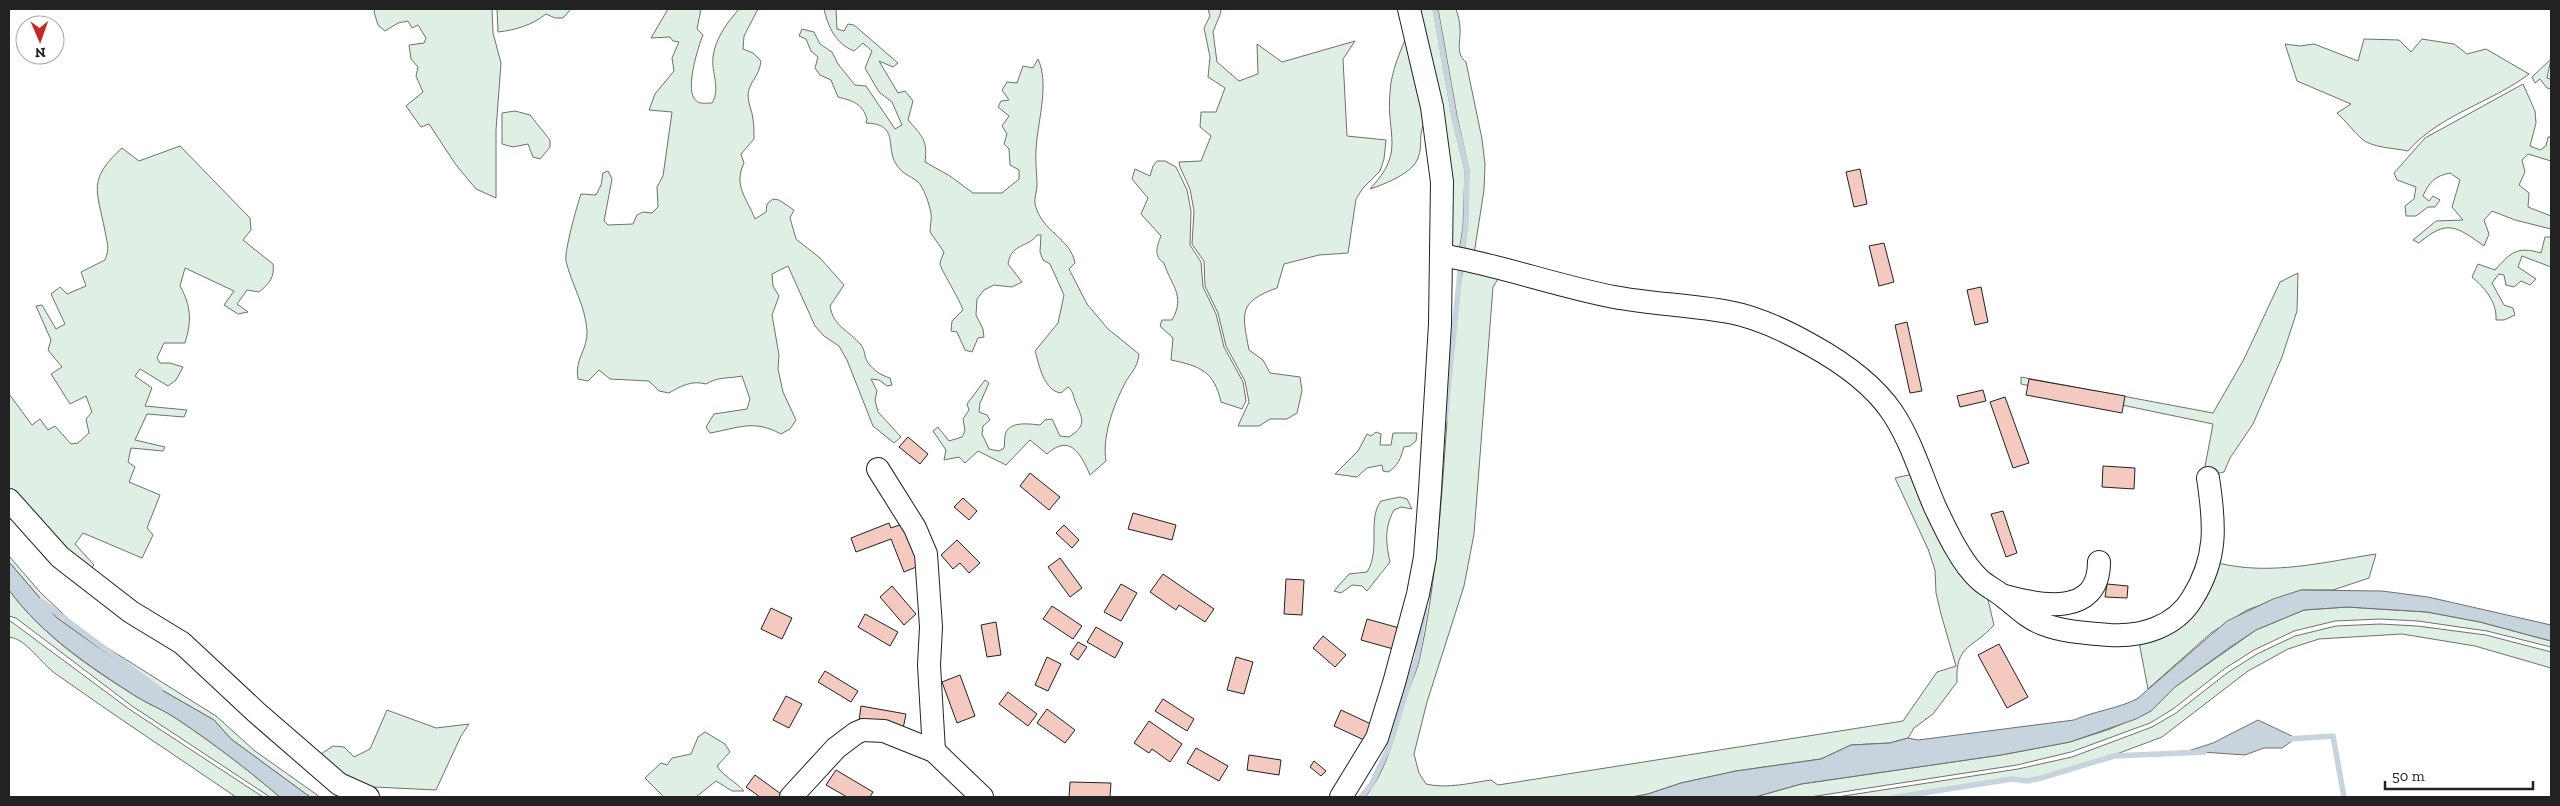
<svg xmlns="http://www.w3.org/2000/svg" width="2560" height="806" viewBox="0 0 2560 806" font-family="'Zilla Slab',serif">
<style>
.green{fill:#e0efe3;stroke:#6f6f6f}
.water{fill:#c7d3dd;stroke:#6f6f6f}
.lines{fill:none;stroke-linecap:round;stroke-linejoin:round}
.stream{stroke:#c7d3dd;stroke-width:5.5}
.building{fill:#f3c9c0;stroke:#222}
.minor-casing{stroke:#222;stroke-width:24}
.minor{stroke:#fff;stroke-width:22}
</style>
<rect width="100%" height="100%" fill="#fff"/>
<g class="green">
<path d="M375 9H492L493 33 501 63 496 130V198L476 189 456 165 429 124 421 127 406 106 423 92 416 76 418 67 411 59 409 45 424 43 426 38 418 25 412 28 408 21 398 23 385 31 378 25 374 12Z"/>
<path d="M497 9H571L563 18H555L546 14C532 25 516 30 498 32Z"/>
<path d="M668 9H701L697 29 703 35C698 47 686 86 694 98 698 105 705 103 712 103 721 89 711 72 713 57 715 38 728 22 739 9H758L744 36 743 49 753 53 761 61C759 78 749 81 748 95 748 104 752 110 753 119 754 125 754 133 754 139L741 154 744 163C733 186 747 198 755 219L766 212 767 204 773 199 779 200 794 210 790 218 796 239 820 258 844 285 830 306C834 328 848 329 861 345 865 350 864 354 866 359 871 369 880 375 890 378L892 385 887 386 879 380 871 379 877 391 875 400 878 412 901 437 894 443 873 426 847 360 839 346 824 336 815 326 788 266 772 274 773 286 779 296 772 315 779 355 778 369 783 392 796 420 790 429 781 434C753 419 739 428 710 433L706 427 714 414 747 409 750 399 742 376C728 379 720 376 706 384 692 380 681 386 669 393L659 391 649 381 610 379 599 370 588 381 578 379C574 359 588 350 587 331 585 304 572 286 566 261 564 252 577 205 581 194L596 195 601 185 603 173 608 171 612 179 604 221 608 225 633 224 637 215 643 212 652 213 658 207 657 187 663 176 672 112 649 110 655 94 674 71 672 58 679 42 673 41 670 37 651 38Z"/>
<path d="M824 9H836L837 29 844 31 848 24 854 25 898 63 893 67 879 61 898 93 905 91 913 101 908 120C922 136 928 140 925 162L950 176 973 193H1002L1019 179V170L1010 165 1009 149 1004 144 1007 134 1002 126 1009 116 998 107 1001 101 1009 100 1002 90 1007 82 1017 83 1023 66 1033 68 1038 59C1050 84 1037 124 1036 150 1035 162 1037 173 1037 185 1037 191 1034 199 1035 204 1042 233 1070 237 1075 263L1069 269 1087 304 1108 329 1139 354C1138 368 1130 373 1124 385 1113 407 1102 437 1106 461L1090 475C1081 454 1070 433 1047 454L1030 440 1006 465 978 451 965 463 959 457 944 460 946 450 933 431 938 427 949 441 962 437 965 431 963 419 969 410 967 404 985 380 989 383 980 403 979 412 987 415 990 420 983 426 982 434 989 449 999 451 1004 448C1005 443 1004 437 1006 432 1012 421 1030 424 1040 425L1045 420 1052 419 1060 436 1069 437C1088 425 1082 418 1075 401 1073 395 1073 391 1068 387L1061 393C1044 391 1039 365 1035 351L1058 323 1064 295 1050 264 1043 260 1040 252 1041 235H1037C1028 248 1011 243 1008 264L1022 282 1012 287 994 285 984 290 977 299 976 315 983 329 984 337 978 338 972 352 965 350 957 332 951 331 952 321 963 310C961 302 940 268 940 264 940 260 943 256 944 252L930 232C930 226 932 218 931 213 929 204 924 187 917 181 909 175 902 174 896 164 885 147 900 124 866 123L867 119C862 103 853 101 838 97L831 80 820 75 815 68 818 57 811 51 806 39 799 36 802 29 814 32 820 44 832 52 838 64 855 85 866 86 895 129 902 125 892 102 879 92 865 68 872 51 863 43 854 51C836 44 828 27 824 9Z"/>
<path d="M1208 9H1220L1221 12 1213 32 1217 62 1239 81 1258 74 1257 44 1282 62 1355 41 1343 59 1347 136 1386 140 1384 159 1380 171 1363 188 1356 199 1348 253 1319 255 1284 264 1277 288C1238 302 1242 313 1249 350L1263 360 1270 373 1300 377 1302 391 1297 413 1287 419H1270L1259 426H1238L1249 402 1245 381 1226 346 1218 313 1205 286 1204 261 1192 244 1194 211 1190 189 1180 167 1179 162 1201 161 1211 136 1200 127 1201 112H1216L1225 88 1208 77 1210 57 1204 28 1210 16Z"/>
<path d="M1413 9H1433L1452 117 1465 171 1463 227 1459 252 1452 249Z"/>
<path d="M1438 9H1456C1458 15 1460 22 1460 28 1461 40 1455 54 1466 62L1482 139 1485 164 1484 190 1474 254 1465 252 1469 170 1457 116Z"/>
<path d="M1409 30 1428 117C1416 133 1424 143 1418 158 1413 173 1385 184 1370 189 1406 151 1386 136 1390 92 1391 71 1401 50 1409 30Z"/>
<path d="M2364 39 2399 40 2411 52 2422 39 2454 44 2467 54 2486 49 2529 74C2491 103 2440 114 2408 151 2395 148 2372 148 2362 139 2353 131 2346 121 2337 113L2351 104 2297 81 2285 44 2300 46 2314 44 2358 61Z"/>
<path d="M2551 59 2547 78 2551 79V89L2547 88 2540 79 2535 83 2532 77Z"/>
<path d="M2523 84 2535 111 2536 123 2530 146 2540 150 2546 146 2548 137H2551V161L2528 154 2522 160 2525 172 2519 185 2529 193 2528 207 2551 216V229L2515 220 2492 211 2484 220 2489 234 2484 246C2456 226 2447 219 2419 243L2413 240 2436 221 2463 220 2452 207 2460 180 2450 173C2435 176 2429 182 2423 196L2429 201 2433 196 2440 200 2435 207H2428L2416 216H2406L2405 206 2414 199 2416 187 2397 180 2394 173 2425 138Z"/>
<path d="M515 111 530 115 550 140V147L540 159 533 157 528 144 513 147 502 144V113Z"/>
<path d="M180 146 250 218 251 230 243 240 273 264C275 277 269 284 259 292L247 290 237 304 248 312 238 314 224 305 234 291 185 268 180 286C191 306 192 320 185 343H164L157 358 160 363H170L183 367 176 380 168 386 140 369 135 376 152 388 145 406 187 410 184 417 147 414 135 440 165 447 163 451 131 448 128 462 135 467 129 482 160 495 147 528 153 535 142 558 83 533 75 544 94 565 88 572 9 493V394L32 425 40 419 48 430 55 426 71 444 78 443 89 433 86 419 92 412 86 396 70 404 51 374 62 367 48 350 51 340 36 306 42 305 56 329 65 324 51 294 60 287 67 294 86 286 81 272 105 260C110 248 107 243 105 231 97 190 87 180 122 148L139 161Z"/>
<path d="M1157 161H1165L1176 167 1187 190 1191 211 1190 245 1201 262 1203 287 1216 314 1224 347 1243 382 1246 401 1242 409 1221 402C1214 371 1200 366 1171 360L1173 338 1160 326 1162 320H1172C1186 295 1171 286 1164 263 1153 256 1157 246 1161 236L1141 214 1148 198 1132 179 1135 169 1150 176 1153 166Z"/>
<path d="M2545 237H2551V267L2522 256 2518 267 2536 279 2530 285 2521 281 2514 287 2506 285 2504 275 2499 274 2492 283 2504 305 2513 308 2515 315 2504 320H2496C2497 302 2485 288 2472 277L2478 264 2495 270C2511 252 2517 246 2541 253Z"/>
<path d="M1464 262 1503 271 1493 287 1474 534 1464 586 1427 702 1414 754 1419 773 1426 784C1447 789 1470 783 1491 780L1498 785 1903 721 1937 672 1956 666 1941 614 1936 593 1935 570 1928 549 1895 478 1917 473 1985 587 1994 625C1974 648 1955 644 1957 682L1933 714 1914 728 1908 738 1890 743 1851 745 1821 759 1736 771 1681 783 1648 794 1632 797H1365C1387 770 1395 734 1405 700 1409 686 1417 672 1420 657 1448 527 1442 393 1464 262Z"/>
<path d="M2298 273 2297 311 2282 357 2253 424 2230 458 2224 472 2203 477 2213 424 2021 384V377L2213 413 2244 359 2280 282Z"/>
<path d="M1376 432 1381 434 1380 445H1391L1393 433H1417L1416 441 1410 446 1404 447C1400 459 1399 465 1388 472L1383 471 1382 465 1367 468 1357 477 1335 474 1358 451 1367 434 1371 436Z"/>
<path d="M1400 497 1407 499 1412 509 1401 507 1394 510C1384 528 1386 543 1390 562L1367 591 1362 586 1352 585 1341 593 1334 591 1349 574 1367 572C1381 550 1367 519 1381 501Z"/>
<path d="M2376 554 2369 578 2333 590H2301L2247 610 2211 633 2148 689 2138 637 2159 632 2218 563C2271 576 2324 562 2376 554Z"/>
<path d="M9 556 40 592 82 632 216 716 255 751 320 797H310L231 739 214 720 146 681 57 618 9 562Z"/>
<path d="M9 590C43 636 89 667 137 697 150 705 164 710 177 719 213 743 247 769 280 797H270L132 706 16 618 9 616Z"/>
<path d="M2347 607 2427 612 2480 622 2551 641V647L2487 631 2418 621 2380 619 2335 621 2294 631 2254 650 2224 669 2173 709 2150 723 2071 752 2017 765 1810 797H1755L1801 784 2001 755 2070 742 2110 729 2151 711 2175 687 2256 630 2304 610Z"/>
<path d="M9 620 129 709 263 797H236C176 756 115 716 56 674 41 664 27 639 9 637Z"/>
<path d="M2380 624 2417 626 2486 635 2551 652V668L2475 646 2402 634 2319 639 2288 649 2248 671 2162 737 2114 755 2040 777 2027 780 2012 778 1889 797H1837L2018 769 2072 757 2152 727 2176 713 2227 673 2257 654 2295 636 2336 626Z"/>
<path d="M387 710 436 728 469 724 461 736 436 790 354 786 318 756 333 746 344 747 354 757 370 749Z"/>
<path d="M705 732 725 744 730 752 717 766C724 777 735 781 744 791H732L716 781 696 797H664L645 778 661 763 667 765 672 758 691 754 698 737Z"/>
</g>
<g class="water">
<path d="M9 562 57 618 146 681 214 720 231 739 310 797H280C247 769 213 743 177 719 164 710 150 705 137 697 89 666 43 636 9 590Z"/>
<path d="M2301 590 2382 591 2428 597 2551 625V641L2480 622 2427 612 2347 607 2304 610 2256 630 2229 648 2175 687 2151 711 2136 719 2070 742 2001 755 1801 784 1755 797H1632L1648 794 1681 783 1736 771 1821 759 1851 745 1890 743 1908 738 1918 740 2074 720C2095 711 2116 709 2137 699L2227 621 2273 599Z"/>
<path d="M2258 720 2296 738 2282 748H2264L2245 755 2188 751 2213 743Z"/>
</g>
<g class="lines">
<g class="stream">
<path d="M1435 9 1454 116 1467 170 1466 226 1462 253"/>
<path d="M1445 420 1461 262"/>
<path d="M41 601 160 690"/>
<path d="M2287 739 2333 736 2344 797"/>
<path d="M1361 797 1371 785 1389 747 1417 657 1425 608"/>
<path d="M1897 797 2012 779 2027 781 2041 778 2114 756 2204 752"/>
</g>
</g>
<g class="building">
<path d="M1860 169 1867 204 1854 207 1846 172Z"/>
<path d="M1884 243 1894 282 1879 286 1869 246Z"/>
<path d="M1981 287 1988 322 1975 325 1967 290Z"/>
<path d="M1907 322 1922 391 1910 393 1895 325Z"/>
<path d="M2029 379 2125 396 2122 413 2026 395Z"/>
<path d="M1983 390 1986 401 1960 407 1957 396Z"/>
<path d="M2005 397 2029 463 2013 468 1990 402Z"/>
<path d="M908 437 928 454 920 464 899 447Z"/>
<path d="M2103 466 2135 468 2134 489 2102 487Z"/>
<path d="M1030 473 1060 497 1049 510 1020 486Z"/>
<path d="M963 498 977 511 969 520 954 507Z"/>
<path d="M2003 511 2017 553 2006 557 1991 514Z"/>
<path d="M1133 513 1176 525 1172 540 1128 529Z"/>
<path d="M889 523 891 528 905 523 921 565 904 572 891 539 856 552 851 538Z"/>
<path d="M1064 525 1079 540 1072 548 1056 533Z"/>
<path d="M957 540 980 563 969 573 960 563 953 569 941 555Z"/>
<path d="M1060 558 1082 588 1070 597 1048 567Z"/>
<path d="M1163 574 1214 609 1205 622 1179 605 1176 610 1150 592Z"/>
<path d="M1286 579 1304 580 1302 615 1284 614Z"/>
<path d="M1121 584 1137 593 1121 621 1104 612Z"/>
<path d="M2107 584 2128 586 2127 598 2105 597Z"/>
<path d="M892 586 916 614 904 625 880 597Z"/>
<path d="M1052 606 1082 626 1073 639 1043 619Z"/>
<path d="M771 608 792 618 782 639 761 629Z"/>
<path d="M865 614 898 632 890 646 858 627Z"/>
<path d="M1367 619 1403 629 1397 650 1361 640Z"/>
<path d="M996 622 1001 655 987 657 981 625Z"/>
<path d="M1096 627 1123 643 1115 658 1087 642Z"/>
<path d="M1323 636 1346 655 1335 667 1313 648Z"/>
<path d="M1078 642 1087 647 1078 660 1070 654Z"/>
<path d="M1999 644 2028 697 2007 708 1978 655Z"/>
<path d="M1047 657 1061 664 1048 691 1035 685Z"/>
<path d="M1236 657 1253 662 1244 694 1227 690Z"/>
<path d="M825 671 858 691 851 702 818 682Z"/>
<path d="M960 675 975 716 957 723 942 682Z"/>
<path d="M1008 692 1037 714 1028 726 999 704Z"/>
<path d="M786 696 802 704 789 728 773 720Z"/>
<path d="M1163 699 1194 719 1187 731 1155 711Z"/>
<path d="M861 706 906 714 903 729 859 721Z"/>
<path d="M1047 709 1075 730 1065 743 1037 723Z"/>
<path d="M1341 710 1371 724 1364 740 1334 726Z"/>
<path d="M1149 721 1182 744 1170 762 1152 749 1149 753 1134 743Z"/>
<path d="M1196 748 1228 766 1219 781 1187 763Z"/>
<path d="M1249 755 1281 760 1279 775 1247 770Z"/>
<path d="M1314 761 1326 771 1321 776 1310 767Z"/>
<path d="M836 770 873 792 870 797H847L826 785Z"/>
<path d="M755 775 781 794 779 797H760L746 787Z"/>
<path d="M1070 782 1111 783 1110 797H1069Z"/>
</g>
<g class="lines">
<g class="minor-casing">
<g id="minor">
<path d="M1441 255C1500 265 1556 286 1614 297 1652 304 1691 305 1729 312 1757 317 1786 331 1811 345 1840 361 1873 384 1892 412 1911 440 1921 475 1935 507 1945 528 1961 563 1979 579 1986 586 1996 590 2004 597 2017 607 2027 618 2043 624 2063 632 2088 633 2110 635 2141 637 2175 627 2192 599 2218 558 2215 524 2208 478"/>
<path d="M878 469 915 528 926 554 931 627 929 665 934 751"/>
<path d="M9 500 60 557 131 612 182 643 256 712 339 784 368 797"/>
<path d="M2005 596C2041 606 2099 617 2099 562"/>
<path d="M791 797 836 748 856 733 863 730 884 731 934 751 982 797"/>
<path d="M1341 797 1377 738 1394 683 1418 594 1425 557 1430 490 1440 324 1442 182 1432 107 1409 9"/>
</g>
</g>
<use href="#minor" class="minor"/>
</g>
<rect width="2560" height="806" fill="none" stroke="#222222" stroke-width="20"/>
<g transform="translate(40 40) rotate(178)"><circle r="24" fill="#ffffff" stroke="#a7a7a7"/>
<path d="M0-4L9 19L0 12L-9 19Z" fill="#c62828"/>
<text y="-8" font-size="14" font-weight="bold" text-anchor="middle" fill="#222222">N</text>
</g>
<path d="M2385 781v8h148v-8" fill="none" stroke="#222222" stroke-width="2.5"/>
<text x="2392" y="781" font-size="15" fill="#222222" stroke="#ffffff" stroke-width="4" paint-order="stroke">50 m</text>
</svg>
